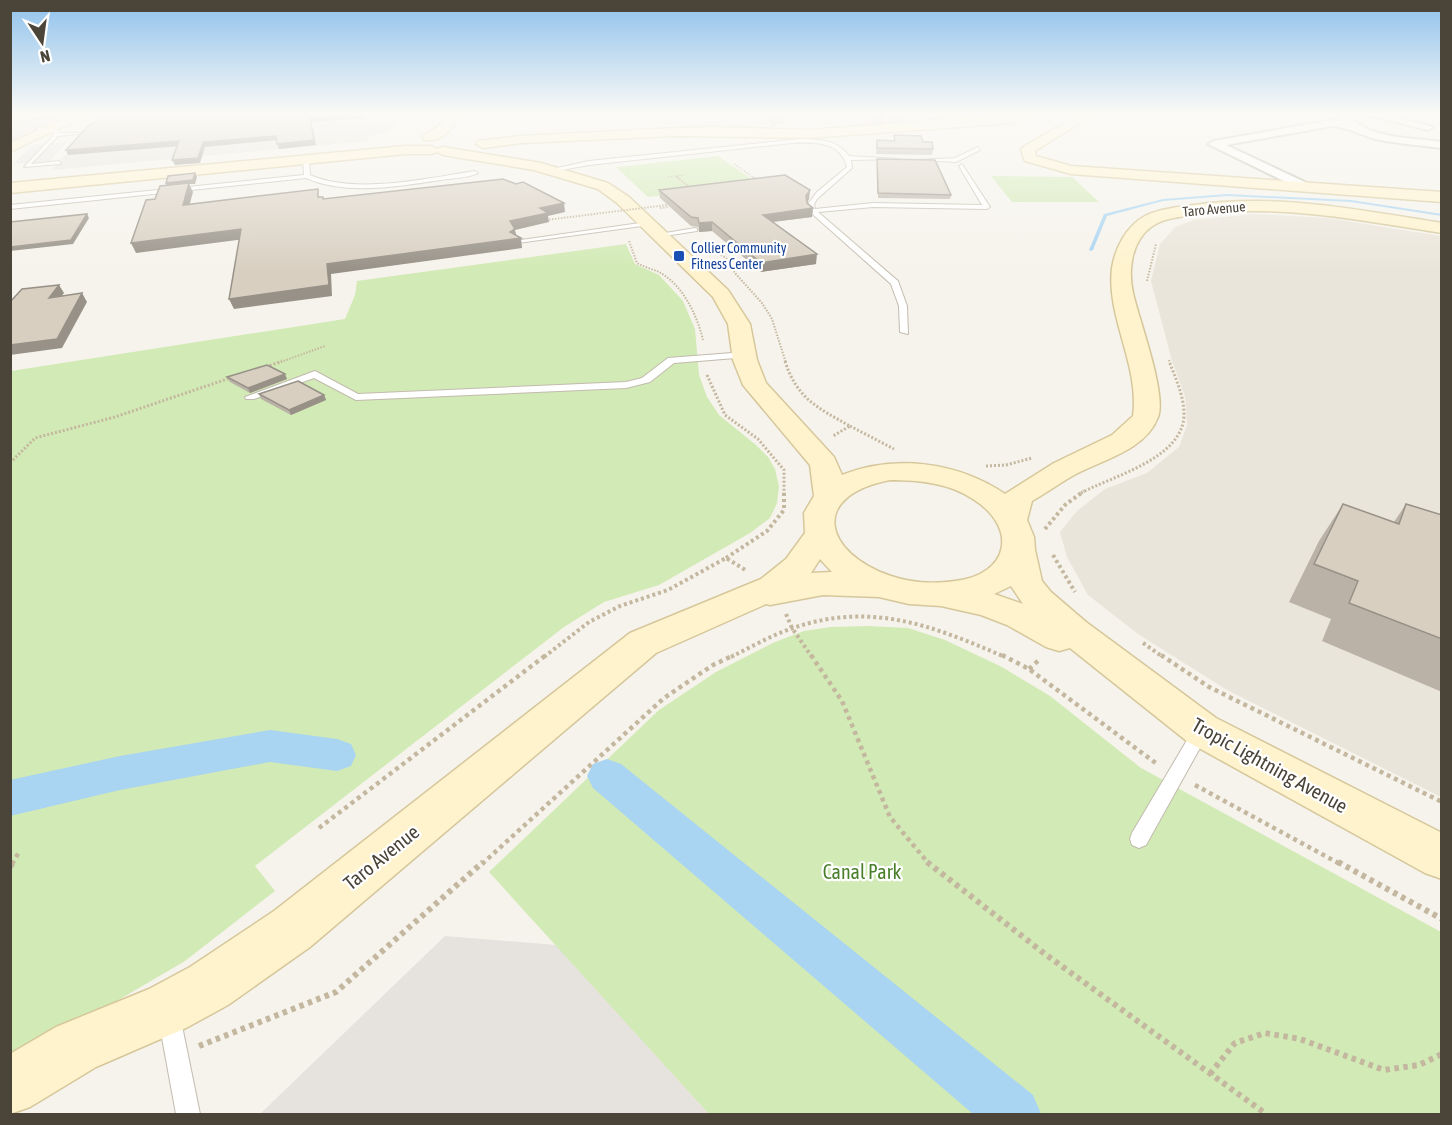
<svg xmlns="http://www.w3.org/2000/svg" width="1452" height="1125" viewBox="0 0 1452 1125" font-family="'Asap Condensed',sans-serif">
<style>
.residential{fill:#eae5da}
.industrial{fill:#e6e2dd}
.green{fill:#d2eab5}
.parking{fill:#e5e3e0}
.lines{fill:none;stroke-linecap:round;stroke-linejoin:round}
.stream{fill:#a9d4f2;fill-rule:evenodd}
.canal{fill:#a9d4f2;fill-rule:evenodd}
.secondary-tunnel{stroke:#d4d0c8;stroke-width:13;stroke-dasharray:13 7;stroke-linecap:butt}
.lane-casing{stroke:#c2bbae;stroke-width:2}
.street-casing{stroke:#c2bbae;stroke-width:4}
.secondary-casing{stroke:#d6c79b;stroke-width:3}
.path-far5{stroke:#c4b79f;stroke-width:1.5;stroke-dasharray:1.5 1.5;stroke-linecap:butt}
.path-far4{stroke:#c4b79f;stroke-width:2;stroke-dasharray:1.5 1.5;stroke-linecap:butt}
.path-far3{stroke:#c4b79f;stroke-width:3;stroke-dasharray:2 2;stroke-linecap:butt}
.path-far2{stroke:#c4b79f;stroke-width:4;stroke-dasharray:3 3;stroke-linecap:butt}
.path-far1{stroke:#c4b79f;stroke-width:4.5;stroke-dasharray:4 4;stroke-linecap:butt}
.path{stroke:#c4b79f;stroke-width:6;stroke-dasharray:4.5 4.5;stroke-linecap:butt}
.lane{fill:#fff;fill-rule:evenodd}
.street{fill:#fff;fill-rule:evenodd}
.secondary{fill:#fff3cd;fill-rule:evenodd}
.path-bridge{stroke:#c4b79f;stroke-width:2;stroke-dasharray:1.5 1.5;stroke-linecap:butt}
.wall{fill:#bab2a6}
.shaded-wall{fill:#979187}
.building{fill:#d8cfc1;stroke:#979187;stroke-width:1.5}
.transit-dot{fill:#1a4fb4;stroke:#fff;stroke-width:2}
.labels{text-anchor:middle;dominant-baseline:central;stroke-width:4.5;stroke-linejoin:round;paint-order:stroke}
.far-street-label{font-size:14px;fill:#4b4439;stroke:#fff}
.far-transit-label{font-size:14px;fill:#164399;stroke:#fff;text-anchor:start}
.near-street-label{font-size:20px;fill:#4b4439;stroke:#fff}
.near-park-label{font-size:20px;fill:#4a7f2a;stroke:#fff}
</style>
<rect width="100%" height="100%" fill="#f6f3ec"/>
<path class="residential" d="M1255 214 1327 218 1441 236V797L1227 690 1138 634 1088 595 1067 557 1060 532 1077 511 1105 489 1147 473 1179 447 1187 425 1185 396 1172 361 1151 281 1160 244 1175 227 1194 220Z"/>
<g class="industrial">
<path d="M101 114H382V118H393L395 123 389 131 368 136 369 141 52 170Z"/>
<path d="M57 117 49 124 11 143V120Z"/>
<path d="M445 936 557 945 709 1114H260Z"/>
</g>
<g class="green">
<path d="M718 156 758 183 648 197 616 167Z"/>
<path d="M991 176 1072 177 1099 202H1012Z"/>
<path d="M626 244 635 264 659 275 683 301 695 329 699 375 707 397 719 415 756 445 768 457 775 469 779 486 777 503 770 518 750 533 659 585 604 602 564 627 255 866 275 891 185 961 11 1063V371L345 319 355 295 357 281Z"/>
<path d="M868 626 908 628 945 640 1002 667 1050 696 1141 768 1441 932V1114H709L489 872 659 710 716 672 775 642 804 631 831 627Z"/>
</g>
<g class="parking">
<path d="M549 114H629L523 123 518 116Z"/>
<path d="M67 142 50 161 13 164 33 145Z"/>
</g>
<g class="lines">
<path class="stream" d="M1227 194 1351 200 1442 214V216L1351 202 1227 196 1163 201 1107 216 1093 250 1091 251 1089 250 1104 214 1163 199Z"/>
<g class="canal">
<path d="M270 730 337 739 351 744 356 755 351 766 337 771 270 762 120 790 10 816V780L120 756Z"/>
<path d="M607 759 621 764 1033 1095 1041 1114H973L593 788 587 776 593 764Z"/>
</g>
<g class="secondary-tunnel">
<path d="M870 118 903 116"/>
<path d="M770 120 786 116"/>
</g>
<g class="lane-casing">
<g id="lane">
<path d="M54 126 59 133H87L58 136 31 164 59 161 61 164 24 167 54 135 52 130 39 131 37 128Z"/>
<path d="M800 139C819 139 838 140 849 156L897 159 851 160 852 168 817 199 814 204 815 209 873 203 982 205 959 166 962 164 990 207 987 209 873 207 818 212 898 281 907 306 908 334 900 332 899 306 891 284 809 211 808 204 817 192 847 167C840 141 815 142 792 143L589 165 551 172 548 170 589 161Z"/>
<path d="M978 147 980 150 956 162 916 160 955 158Z"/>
<path d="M306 157 309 159 310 175C356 195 427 178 475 171L478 173C468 178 453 178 441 180 399 186 347 196 306 178L10 209V205L304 175 303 159Z"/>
<path d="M647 222 649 225 518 243 514 241Z"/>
<path d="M695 228 697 229V231L658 237 654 235Z"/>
<path d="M745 352 748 353V357L674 363 650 382 626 388 356 400 314 378 254 399H246L245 397 315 371 358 394 626 382 642 378 668 358Z"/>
<path d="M1202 723 1208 725 1210 730 1146 845 1139 848 1132 845 1130 839 1132 833 1196 725Z"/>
<path d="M169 1005 177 1008 180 1016 200 1114H176L158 1016 161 1008Z"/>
</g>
</g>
<g class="street-casing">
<g id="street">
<path d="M1337 114H1347C1370 140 1410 137 1442 142V148C1420 145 1398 144 1376 139 1360 135 1349 127 1332 126L1226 145 1309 184 1311 187 1309 190 1304 191 1208 144 1214 141 1332 120 1342 121Z"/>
<path d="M1364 114H1381L1433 127 1428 130Z"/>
</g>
</g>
<g class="secondary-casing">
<g id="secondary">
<path d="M10 114H62L56 117 10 121Z"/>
<path d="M74 114H89L10 152V143Z"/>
<path d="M447 114H459C453 128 443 143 424 140L423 137C434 126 438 132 447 114Z"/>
<path d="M1014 114H1026L1027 116 1013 123 809 138 675 136 522 143 483 148 476 144 478 141 522 136 656 129 713 127 809 130Z"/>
<path d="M1080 114H1094L1035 151 1036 156 1071 166 1442 192V202L1071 174 1025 161 1021 150 1023 147Z"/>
<path d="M405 146H431L437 149 443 147 541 163 608 183 629 197 728 290 750 324 757 360 766 383 834 457 842 475C895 454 958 462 1005 494L1054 463 1112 435 1133 416C1140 366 1106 317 1112 268 1115 249 1126 226 1145 216 1159 209 1178 207 1193 205 1277 193 1359 210 1442 223V233C1359 220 1277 203 1194 215 1179 217 1163 218 1151 227 1131 242 1128 271 1133 293 1139 320 1167 394 1158 417 1146 450 1102 460 1074 475 1060 483 1046 493 1032 501L1027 520 1034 537 1035 550 1042 581 1051 592 1086 622 1216 718 1442 833V879L1425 873 1188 742 1070 648 1059 651 1046 647 1007 625 981 615 941 606 909 604 879 597 823 595 770 605 766 604 656 653 310 947 228 1005 186 1028 96 1067 30 1107 10 1114V1054L56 1027 149 989 190 967 274 911 630 633 761 579 786 559 805 533 804 513 814 496 810 465 743 385 733 360 728 324 713 297 617 203 598 189 534 170 443 155 437 152 431 154H405L10 193V183ZM890 480C919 480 949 483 973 499 1019 528 1009 575 955 581 934 584 911 583 891 576 824 553 808 496 890 480ZM820 559 832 572 811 573ZM1011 586 1023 604 994 594Z"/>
</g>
</g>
<g class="path-far5">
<path d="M734 164 756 179"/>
<path d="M668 177 676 176"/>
<path d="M679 179 676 176 684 175"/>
</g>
<g class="path-far4">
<path d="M677 177 693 190"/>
<path d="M753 177 756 179"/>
<path d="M660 208 669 207"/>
<path d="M629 241 637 263C644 267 652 269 659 272 683 285 697 315 703 340"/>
<path d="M703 244 726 258 735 273 762 303 772 319 786 363"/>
<path d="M1147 281 1156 244"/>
<path d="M1169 360 1170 363"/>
<path d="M278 363 325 346"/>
</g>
<g class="path-far3">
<path d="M785 361C797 399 818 408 850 426L833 436"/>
<path d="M266 367 282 361"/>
<path d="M707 375 725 415 758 439 784 470V493"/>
<path d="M850 426 894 449"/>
<path d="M10 463 35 438 115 417 233 377"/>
<path d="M986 466 1006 465 1032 458"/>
<path d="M1081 493C1112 476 1183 459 1184 415 1184 396 1176 379 1169 361"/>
</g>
<g class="path-far2">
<path d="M1045 529 1065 505 1084 491"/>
<path d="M1053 555 1075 592"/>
<path d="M726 558 767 531 784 510V491"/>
<path d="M786 614 792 628 812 657"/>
<path d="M1143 643 1163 657"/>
<path d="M544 657 589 622 620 606 668 590 726 558 747 571"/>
<path d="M731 657C751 647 772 635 793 628 872 601 933 626 1005 657"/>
</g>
<g class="path-far1">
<path d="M811 655 842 701 890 817 929 864"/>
<path d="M1002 655 1029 669 1157 764"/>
<path d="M1161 655 1209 687 1442 802"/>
<path d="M1029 669 1040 659"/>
<path d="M1195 785 1340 864"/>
<path d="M319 828 546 655"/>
<path d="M12 864 19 852"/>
<path d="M482 864 664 698 713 665 734 655"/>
</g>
<g class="path">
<path d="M927 862 1045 954 1266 1114"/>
<path d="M1338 862 1442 919"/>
<path d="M10 867 13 862"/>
<path d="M199 1046 336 992 483 862"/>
<path d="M1210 1074 1235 1043 1265 1033 1300 1039 1384 1070 1419 1065 1442 1054"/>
</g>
<use href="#lane" class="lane"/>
<use href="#street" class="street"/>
<use href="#secondary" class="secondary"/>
<path class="path-bridge" d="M546 220 667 205"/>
</g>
<g class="wall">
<path d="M894 135 923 142 933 149 932 155 876 154 877 140 894 141Z"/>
<path d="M877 159 951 195 950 199 878 198Z"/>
<path d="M659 190 809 199 807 202 813 208 812 217 773 222 816 264 761 272 712 231 699 232 698 227 691 226 660 198Z"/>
<path d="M227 377 287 379 250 393 230 382Z"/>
<path d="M259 394 324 395 326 400 291 415 261 399Z"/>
<path d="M1343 504 1394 522 1406 504 1442 515V692L1322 641 1331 619 1289 602 1319 541Z"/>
</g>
<g class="shaded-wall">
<path d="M363 114 364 118 311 122 316 145 279 149 277 144 310 118Z"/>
<path d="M502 114H519L502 116Z"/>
<path d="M276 136 278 140 205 147 200 163 175 165 172 160 203 142Z"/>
<path d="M179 141 181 146 68 155 66 150Z"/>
<path d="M195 173 197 177 195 184H189L193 192 187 214 167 187 166 183Z"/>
<path d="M810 190 809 199 806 204V196Z"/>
<path d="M564 203 565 212 548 216 549 222 515 230 517 238H521L522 248 331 274 332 296 234 309 229 299 327 264 510 221 540 208Z"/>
<path d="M813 208 812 217 763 223V215Z"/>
<path d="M87 214 89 218 73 244 10 251V247Z"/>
<path d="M712 222V231L699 232V223Z"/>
<path d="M241 229 245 239 136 253 131 243Z"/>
<path d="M817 254 816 264 761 272V263Z"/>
<path d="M59 285 64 293 54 306 49 298Z"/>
<path d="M82 293 87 302 62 348 10 355V345Z"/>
<path d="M285 374 287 379 250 393 248 388Z"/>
<path d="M324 395 326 400 291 415 289 410Z"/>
</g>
<g class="building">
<path d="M107 114H357L310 118 314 140 277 144 276 136 203 142 198 158 172 160 179 141 66 150 88 126Z"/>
<path d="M894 135 921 136 923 142H932L933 149 877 148V140L895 141Z"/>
<path d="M877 159 935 160 951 195 878 193Z"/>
<path d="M195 173 193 180 166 183 168 176Z"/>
<path d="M785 175 810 190 806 196 807 203 813 208 763 215 817 254 761 263 712 222 699 223 698 218 691 217 659 190Z"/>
<path d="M503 179 516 184 523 182 564 203 540 208 548 213 510 221 515 229 510 232 521 238 327 264 329 285 229 299 241 229 131 243 146 200 155 199 160 186 189 183 183 205 318 189V197H323V199Z"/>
<path d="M87 214 71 240 10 247V222Z"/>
<path d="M59 285 49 298 82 293 57 339 10 345V302L22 289Z"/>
<path d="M267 365 285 374 248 388 227 377Z"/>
<path d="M298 381 324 395 289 410 259 394Z"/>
<path d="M1343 504 1399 524 1406 504 1442 515V639L1349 603 1358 581 1314 564Z"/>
</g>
<linearGradient id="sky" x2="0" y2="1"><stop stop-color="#8fc1ec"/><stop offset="0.42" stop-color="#fbfaf6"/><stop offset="1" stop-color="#fbfaf6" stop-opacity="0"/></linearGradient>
<rect width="1452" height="271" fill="url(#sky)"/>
<rect class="transit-dot" x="673" y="250" width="12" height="12" rx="3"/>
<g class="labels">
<g class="far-street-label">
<text transform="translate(1214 209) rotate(-5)">Taro Avenue</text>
</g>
<g class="far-transit-label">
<text x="691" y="248">Collier Community<tspan x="691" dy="16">Fitness Center</tspan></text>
</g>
<g class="near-street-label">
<text transform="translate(1270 765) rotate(29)">Tropic Lightning Avenue</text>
<text transform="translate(381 857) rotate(-39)">Taro Avenue</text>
</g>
<g class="near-park-label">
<text x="862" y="871">Canal Park</text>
</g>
</g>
<rect width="1452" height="1125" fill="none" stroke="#4b4439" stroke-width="24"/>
<g transform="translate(42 42) rotate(167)" stroke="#ffffff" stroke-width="4.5" paint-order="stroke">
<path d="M0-4.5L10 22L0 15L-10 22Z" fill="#4b4439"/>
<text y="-9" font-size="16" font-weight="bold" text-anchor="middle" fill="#4b4439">N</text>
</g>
</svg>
